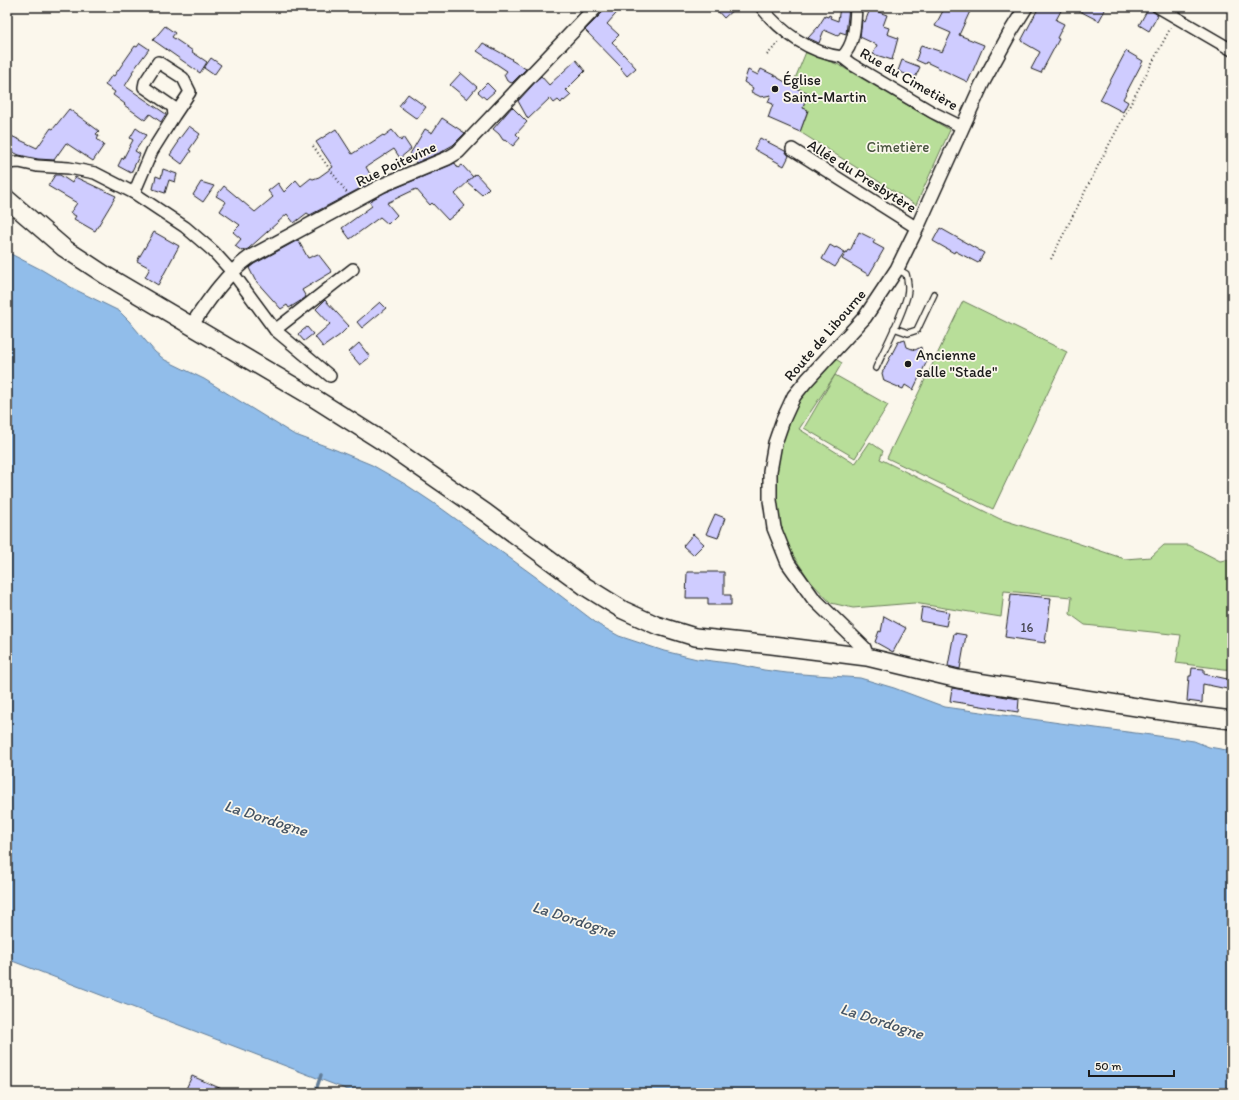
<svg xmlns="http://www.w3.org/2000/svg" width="1239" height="1100" viewBox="0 0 1239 1100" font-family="Itim,sans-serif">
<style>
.green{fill:#b8de99;stroke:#6a7d5a}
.water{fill:#91bdea;stroke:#627d98}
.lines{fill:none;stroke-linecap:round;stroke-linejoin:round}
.stream{stroke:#627d98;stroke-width:3.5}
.building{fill:#cfccff;stroke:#1c1c1c}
.service-casing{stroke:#1c1c1c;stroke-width:8}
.minor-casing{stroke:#1c1c1c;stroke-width:14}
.tertiary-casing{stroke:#1c1c1c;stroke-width:16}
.primary-casing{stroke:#1c1c1c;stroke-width:20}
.path{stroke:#1c1c1c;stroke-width:2;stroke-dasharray:1 3;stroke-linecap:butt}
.service{stroke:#fbf7ec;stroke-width:5.5}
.minor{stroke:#fbf7ec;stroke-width:11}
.tertiary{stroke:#fbf7ec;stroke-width:13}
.primary{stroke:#fbf7ec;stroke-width:17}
.poi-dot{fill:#1c1c1c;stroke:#fbf7ec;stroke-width:1.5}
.labels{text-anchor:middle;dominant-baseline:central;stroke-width:3.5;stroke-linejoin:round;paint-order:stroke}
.number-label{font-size:13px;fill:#494855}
.street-label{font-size:15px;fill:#1c1c1c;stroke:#fbf7ec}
.poi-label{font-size:15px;fill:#1c1c1c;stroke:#fbf7ec;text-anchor:start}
.park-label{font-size:15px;fill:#4b5642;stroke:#fbf7ec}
.water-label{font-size:16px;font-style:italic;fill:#455464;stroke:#fbf7ec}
</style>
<rect width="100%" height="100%" fill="#fbf7ec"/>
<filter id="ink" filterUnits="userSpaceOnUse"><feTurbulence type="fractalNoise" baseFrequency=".025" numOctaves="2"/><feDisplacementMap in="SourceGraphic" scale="8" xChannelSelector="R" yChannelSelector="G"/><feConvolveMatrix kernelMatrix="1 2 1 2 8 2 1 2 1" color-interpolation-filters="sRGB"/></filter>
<g filter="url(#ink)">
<g class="green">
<path d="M806 52 839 65 950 130 916 205 800 132 808 111 801 107 805 92 792 86Z"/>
<path d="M963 301 1067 352 993 509 887 458Z"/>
<path d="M834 358 842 363 835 375 888 405 855 458 804 428 835 375 799 429 855 464 870 442 883 451 880 459 1000 519 1068 540 1125 559 1151 557 1164 545H1189L1220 561 1232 559V670L1176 663 1181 635 1085 625 1070 614 1072 597 1004 591 1001 617 914 603 853 608 831 603 810 581 789 549 779 521 774 480 779 449 787 423 805 392Z"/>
</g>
<path class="water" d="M7 252 42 270 74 289 119 311 129 321 155 352 165 360 204 379 293 434 336 450 372 465 405 484 438 506 540 580 599 625 619 636 664 651 697 659 736 664 764 670 787 673 860 678 894 688 945 707 1096 728 1151 735 1194 741 1209 747 1232 751V1093H356L7 959Z"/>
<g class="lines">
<path class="stream" d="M315 1093 321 1075"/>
</g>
<g class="building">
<path d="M605 7H622L607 24 619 35 612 42 636 68 627 76 621 69 622 68 585 30 602 13Z"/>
<path d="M714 7H736L724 18Z"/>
<path d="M840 7H849L846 34 840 32 838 36 824 30 819 43 808 38 818 27 825 16 828 17 829 15 831 16 830 18 838 21Z"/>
<path d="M945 7H972L959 35 984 45 968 82 926 62 925 64 916 60 921 45 942 52 951 33 935 26Z"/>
<path d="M1039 7H1063L1056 20 1064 24 1057 38 1059 39 1041 73 1031 69 1040 52 1021 41Z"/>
<path d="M1072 7H1100L1105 10 1099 21Z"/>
<path d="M1149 7H1151L1152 11 1158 15 1149 31 1139 25Z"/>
<path d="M870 9 887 15 883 26 889 28 887 34 898 38 892 60 873 54 877 45 860 37 862 20 865 22Z"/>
<path d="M165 26 175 33 172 37 193 51 192 52 207 62 200 73 153 40Z"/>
<path d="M140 43 149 49 132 72 133 73 125 86 166 114 161 122 150 114 145 120 124 105 125 104 113 95 115 92 105 85 112 75 114 76 135 46 137 47Z"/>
<path d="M483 43 512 59 511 60 526 69 512 83 507 81 504 75 507 71 477 51Z"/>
<path d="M1126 51 1143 61 1123 99 1128 102 1123 112 1100 100Z"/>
<path d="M211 58 221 65 214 75 204 68Z"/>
<path d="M576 60 585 71 566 90 571 95 564 101 563 100 561 103 558 100 554 103 550 98 528 119 518 101 541 76 549 85Z"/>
<path d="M902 60 920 67 915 78 898 71Z"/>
<path d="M761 69 778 77V78L787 83 793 84 792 87 807 92 803 108 808 110 800 132 768 118 773 104 768 102 771 95 761 97 751 92 753 88 744 82 748 70 758 75Z"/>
<path d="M461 73 477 87 467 99 450 85Z"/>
<path d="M487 83 495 91 486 99 478 92Z"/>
<path d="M408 94 426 107 417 119 399 106Z"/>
<path d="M512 107 527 122 516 134 520 138 513 146 507 141 503 140 499 134 493 129Z"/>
<path d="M69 109 99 131 96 134 99 136 97 139 104 145 93 161 66 143 54 160 38 159 19 155 7 149V134L37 148 51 128 53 129Z"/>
<path d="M442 118 465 133 453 145 444 150V151L416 163 410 154 425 129 432 133Z"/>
<path d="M189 126 200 134 189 150 191 151 182 164 170 155 178 143 177 142Z"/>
<path d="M136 128 146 135 135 151 140 154 131 173 118 166 122 158 123 159 133 140 130 138Z"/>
<path d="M336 129 352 154 366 145V146L383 135 384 136 392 130 401 141 403 137 411 149 400 158 394 149 366 167 374 181 310 215 307 213 294 223 287 214 248 249 242 251 235 246 241 239 233 232 240 225 220 211 226 202 216 196 224 186 255 212 273 197 268 191 278 183 284 192 296 180 301 186 311 178 313 179 319 177 333 167 316 142Z"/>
<path d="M760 138 785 151 789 156 784 166 754 149Z"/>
<path d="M455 163 458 168 462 165 473 177 455 194 465 206 448 220 432 203 430 205 416 189 387 203 397 215 388 224 380 217 350 239 342 228 372 206 369 201 386 192Z"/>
<path d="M163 169 177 174 175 182 169 180 165 193 153 189 156 176 161 178Z"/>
<path d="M476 174 489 188 482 195 467 182Z"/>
<path d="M55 175H60L72 183 75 177 116 196 95 231 74 219 76 216 70 213 77 203 48 186Z"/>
<path d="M201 182 214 186 203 202 193 195Z"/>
<path d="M940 228 984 253 978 263 955 251 954 253 933 241Z"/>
<path d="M154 232 179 246 158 285 145 277 150 268 137 261Z"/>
<path d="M859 232 875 240 873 243 884 249 869 275 842 259 848 250 850 251Z"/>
<path d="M298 240 308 258 318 254 332 272 302 290 306 297 302 300 289 308 287 305 281 309 255 280 249 268 254 264Z"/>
<path d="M830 245 835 248 836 247 845 252 835 267 822 259Z"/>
<path d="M325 300 349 326 340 335 323 347 315 337 330 324 316 309Z"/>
<path d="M380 302 386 308 362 328 357 322Z"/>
<path d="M307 327 313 334 304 341 298 334Z"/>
<path d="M905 340 907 347 915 350 921 347 922 354 929 357 913 390 905 385 903 389 884 381 882 373 898 342Z"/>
<path d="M359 343 370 357 360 365 349 352Z"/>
<path d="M715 514 725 518 718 538 706 534Z"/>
<path d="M693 534 704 544 693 555 683 546Z"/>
<path d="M687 572H724V595H731V605H708V598H686Z"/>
<path d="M1011 594 1051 598 1045 643 1005 637Z"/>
<path d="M922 607 949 612 946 626 920 621Z"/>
<path d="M884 616 906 628 893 652 875 642 879 631 881 632Z"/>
<path d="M954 633 966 635 960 669 948 666Z"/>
<path d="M1192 668 1204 669V674L1232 680V690L1203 684 1202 703 1187 701 1189 676H1191Z"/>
<path d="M952 688 1019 699 1018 712 950 701Z"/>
<path d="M192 1076 231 1093H184Z"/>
</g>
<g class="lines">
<g class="service-casing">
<g id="service">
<path d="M894 328 908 333 917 330 934 294"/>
<path d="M876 368C886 345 900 321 907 296 909 288 908 281 906 274L897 269"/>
</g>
</g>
<g class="minor-casing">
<g id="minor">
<path d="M761 7C781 32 810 53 842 57 855 44 855 25 856 7"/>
<path d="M1158 7 1232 50"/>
<path d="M842 57 851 64 932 112 962 127"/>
<path d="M792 149 917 228"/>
<path d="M7 163 19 162 37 166 69 168 95 173 134 193 185 227 213 251 233 273 275 330 330 376"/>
<path d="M134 193 152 151 174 116 173 107 144 87 145 82 158 62 183 78 190 92 174 116"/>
<path d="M275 330 353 269"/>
</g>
</g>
<g class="tertiary-casing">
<g id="tertiary">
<path d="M191 326C208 301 226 274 250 257L383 185 448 158 458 152 596 7"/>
<path d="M867 657 864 648 813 598 788 563 774 528 770 500V471L775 443 783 420 794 396 807 380 865 317 897 269 917 228 982 84 1011 31 1026 7"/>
</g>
</g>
<g class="primary-casing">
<path id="primary" d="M7 199 64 248 105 275 314 398 382 441 486 513 586 587 623 610 656 625 695 637 772 645 867 657 958 679 1175 713 1232 720"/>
</g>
<g class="path">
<path d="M767 55 780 41"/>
<path d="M313 146 347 193"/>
<path d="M1051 259 1100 162 1171 27"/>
</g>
<use href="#service" class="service"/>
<use href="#minor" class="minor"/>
<use href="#tertiary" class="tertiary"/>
<use href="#primary" class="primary"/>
</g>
</g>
<g class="poi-dot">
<circle cx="775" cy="89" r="4"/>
<circle cx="908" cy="364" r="4"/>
</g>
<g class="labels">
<g class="number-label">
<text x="1027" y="627">16</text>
</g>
<g class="street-label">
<text transform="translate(909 79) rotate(30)">Rue du Cimetière</text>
<text transform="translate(396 164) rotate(-25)">Rue Poitevine</text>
<text transform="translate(862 176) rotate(32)">Allée du Presbytère</text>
<text transform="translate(825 335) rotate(-49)">Route de Libourne</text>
</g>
<g class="poi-label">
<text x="783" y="80">Église<tspan x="783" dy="17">Saint-Martin</tspan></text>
<text x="916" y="355">Ancienne<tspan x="916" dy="17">salle "Stade"</tspan></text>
</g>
<g class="park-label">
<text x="898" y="147">Cimetière</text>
</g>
<g class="water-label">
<text transform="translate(266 818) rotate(18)">La Dordogne</text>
<text transform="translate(574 919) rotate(18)">La Dordogne</text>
<text transform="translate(882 1021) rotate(18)">La Dordogne</text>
</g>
</g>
<rect width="1239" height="1100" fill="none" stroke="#fbf7ec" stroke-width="24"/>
<rect x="12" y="12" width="1215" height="1076" fill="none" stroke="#1c1c1c" stroke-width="1.5" filter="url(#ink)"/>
<path d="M1089 1070v6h85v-6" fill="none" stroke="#1c1c1c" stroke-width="2"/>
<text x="1095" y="1070" font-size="12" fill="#1c1c1c" stroke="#fbf7ec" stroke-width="3" paint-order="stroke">50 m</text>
</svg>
